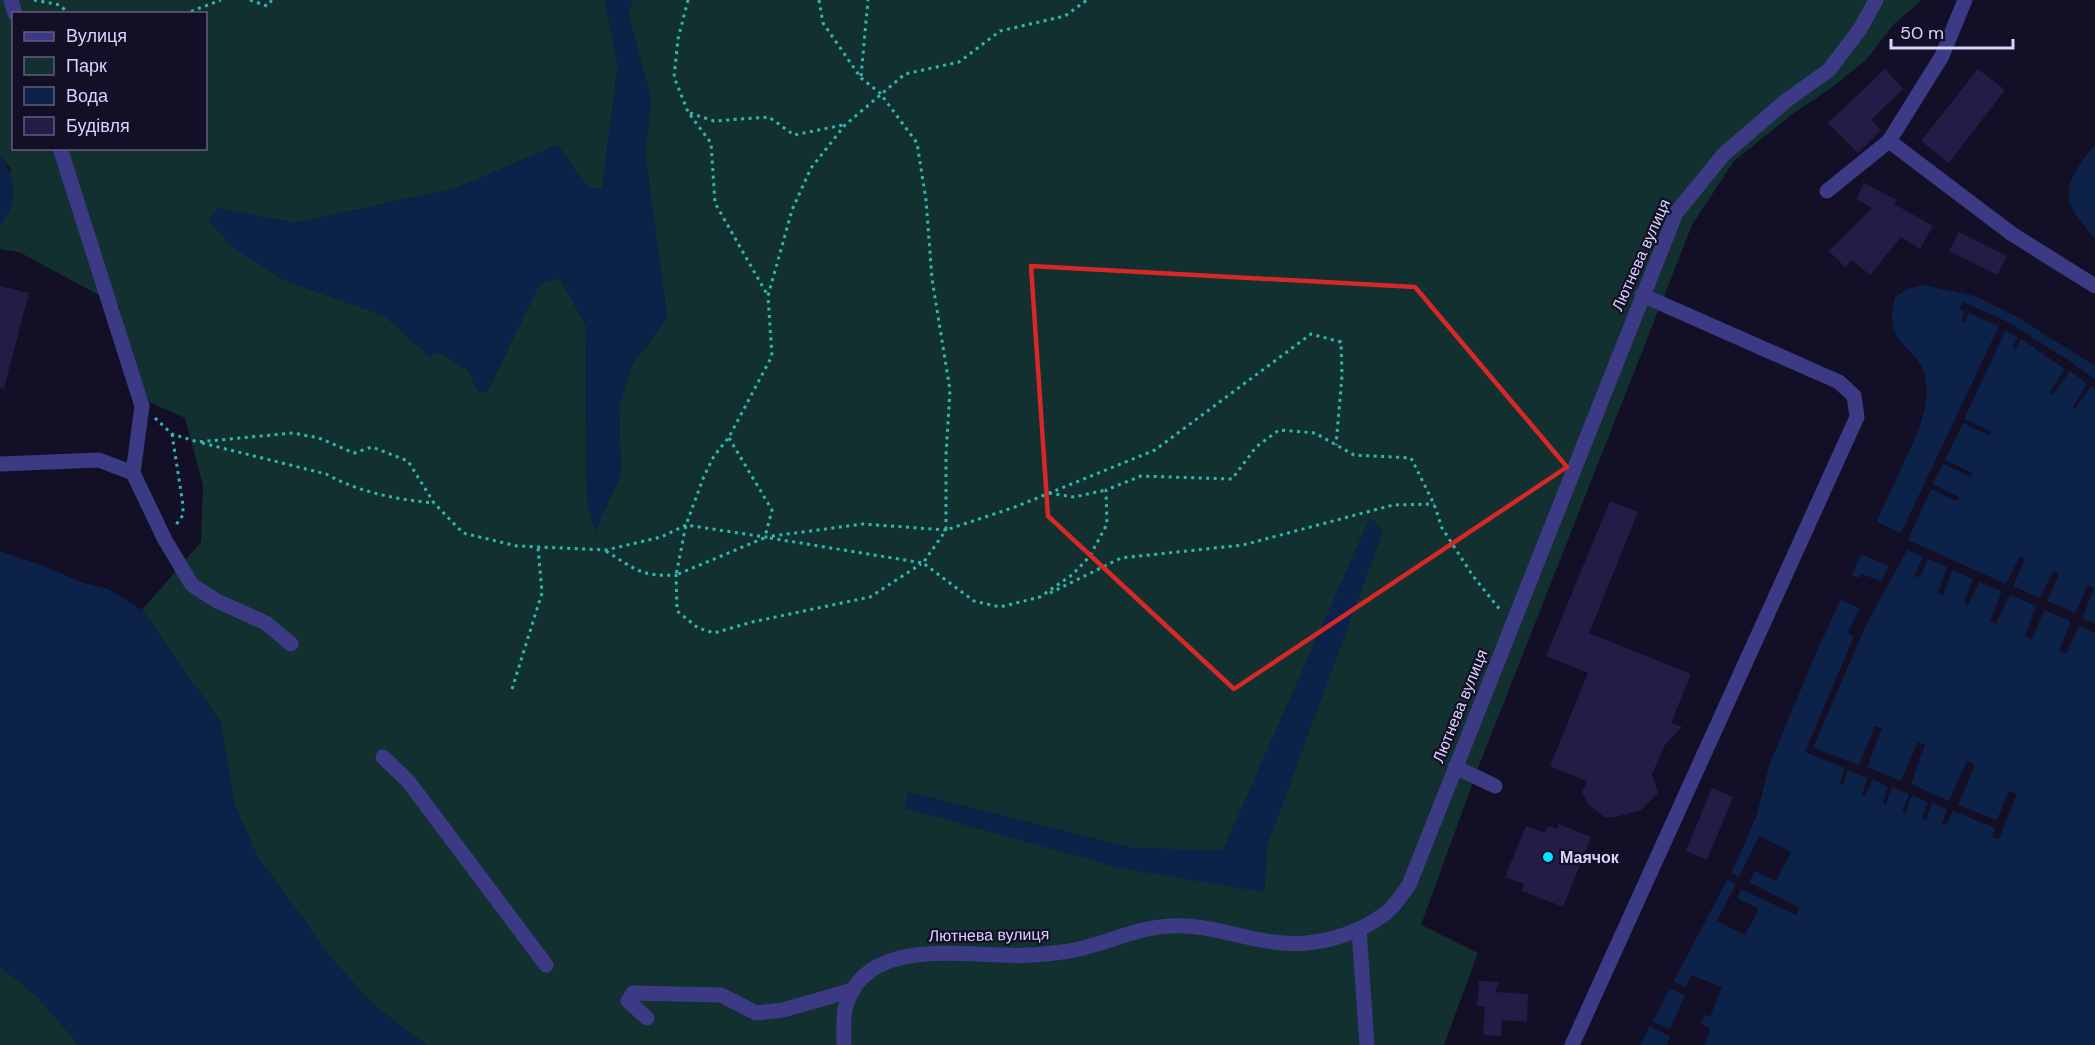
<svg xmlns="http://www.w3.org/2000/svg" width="2095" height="1045" viewBox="0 0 2095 1045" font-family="'DM Sans',sans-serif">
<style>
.green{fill:#12302f;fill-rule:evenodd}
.water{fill:#0c2248}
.pier{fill:#130f26}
.building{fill:#241b47}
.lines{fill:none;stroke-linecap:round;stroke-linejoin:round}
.path{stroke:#2fb8b0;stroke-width:3;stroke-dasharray:3 4.5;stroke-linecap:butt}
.minor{stroke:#3d3a85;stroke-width:15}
.marked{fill:none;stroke:#d62828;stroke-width:4.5;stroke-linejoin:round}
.poi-dot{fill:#00e5ff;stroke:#130f26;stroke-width:2}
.labels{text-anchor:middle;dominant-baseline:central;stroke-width:4.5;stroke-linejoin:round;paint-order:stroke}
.street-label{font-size:16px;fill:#d9d4ff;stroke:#130f26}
.poi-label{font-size:16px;font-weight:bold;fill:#d9d4ff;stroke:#130f26;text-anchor:start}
</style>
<rect width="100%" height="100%" fill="#130f26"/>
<g class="green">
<path d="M0 0H605L618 65 602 189 588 187 557 145 457 188 296 223 258 216 284 280 385 316 429 356 438 351 467 369 487 392 540 283 560 278 586 326 587 499 595 530 621 474 619 406 633 364 667 317 645 154 651 100 628 13 633 0H1922L1893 25 1866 60 1827 91 1795 112 1734 161 1692 225 1480 763 1421 925 1478 953 1444 1045H426L370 1002 333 960 257 856 234 803 221 723 142 610 201 542 203 485 185 418 149 402 132 357 119 306 19 252 0 249V226L11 169 0 157ZM14 14H206V148H14ZM1370 518 1382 531 1267 846 1264 892 908 792 1132 848 1223 851Z"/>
<path d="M0 967 36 995 79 1045H0Z"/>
</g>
<g class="water">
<path d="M605 0H633L628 13 651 100 645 154 667 317 633 364 619 406 621 474 595 532 587 499 586 326 560 278 540 284 487 392H478L467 369 439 352 429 356 385 316 284 280 233 248 208 220 217 208 296 223 457 188 557 145 588 187 602 189 618 65Z"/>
<path d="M2095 146V239C2078 216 2058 201 2075 173 2081 162 2086 154 2095 146Z"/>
<path d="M0 157C18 177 18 206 0 226Z"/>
<path d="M1923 285 1975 296 2019 318 2095 366V1045H1640L1735 865 1756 817 1770 763 1816 653 1916 436C1922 419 1929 400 1926 381 1920 342 1881 350 1895 297L1907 289Z"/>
<path d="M1370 517 1383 532 1267 846 1264 892 1119 868 904 808 908 792 1132 848 1223 850Z"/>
<path d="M0 551 44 566 84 583 109 589 142 610 221 723 234 803 257 856 333 960 370 1002 426 1045H79L36 995 0 967Z"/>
</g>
<g class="pier">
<path d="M1963 302 2006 321 2068 360 2095 379V388L2091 386 2075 409 2073 407 2087 384 2070 371 2053 394 2050 392 2065 369 2021 339 2015 349 2012 347 2018 338 2006 330 1964 419 1991 431 1989 435 1963 423 1945 460 1972 473 1970 476 1943 464 1933 484 1959 497 1956 501 1931 489 1908 540 2006 584 2020 556 2025 559 2013 586 2040 598 2053 571 2059 574 2047 601 2075 613 2088 585 2094 588 2082 618 2095 624V633L2079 626 2066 654 2059 651 2071 621 2044 610 2032 639 2025 636 2036 606 2010 595 1996 624 1990 621 2002 591 1979 582 1968 605 1964 603 1973 579 1952 570 1943 595 1938 593 1947 567 1928 559 1920 577 1914 576 1923 557 1907 550 1866 625 1813 748 1859 765 1875 726 1882 728 1867 767 1901 781 1918 742 1925 745 1911 784 1949 801 1967 761 1975 765 1958 805 1997 820 2009 791 2017 794 1999 839 1992 837 1995 828 1953 811 1946 825 1942 824 1947 809 1932 803 1926 820 1922 819 1928 802 1912 795 1906 813 1902 812 1909 794 1892 787 1886 805 1883 803 1888 787 1873 779 1865 796 1862 794 1868 778 1848 770 1843 785 1839 784 1845 768 1805 752 1854 636 1848 633 1859 608 1837 598 1849 573 1859 578 1862 574 1881 581 1889 566 1861 554 1875 521 1901 533 1999 326 1969 313 1964 323 1961 321 1965 312 1959 309Z"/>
<path d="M1759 836 1791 852 1776 881 1755 871 1749 882 1800 908 1796 915 1741 889 1737 898 1759 909 1745 935 1717 921 1736 884 1728 880 1731 873 1739 877Z"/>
<path d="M1691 975 1722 987 1710 1017 1705 1015 1701 1024 1711 1029 1704 1045H1667L1670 1036 1650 1027 1652 1022 1670 1029 1685 995 1670 989 1673 982 1686 987Z"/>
</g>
<g class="building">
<path d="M1885 69 1903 89 1871 120 1881 130 1858 153 1828 123Z"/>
<path d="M1978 69 2005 90 1949 163 1921 141Z"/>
<path d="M1864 183 1896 200 1894 204 1933 226 1920 249 1901 237 1870 275 1852 260 1845 267 1829 251 1872 208 1856 199Z"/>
<path d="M1959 232 2007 256 1997 275 1949 251Z"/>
<path d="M0 286 29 293 4 388 0 387Z"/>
<path d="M1610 501 1638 512 1589 633 1691 674 1671 723 1682 727 1665 745 1652 774 1658 793 1641 810 1615 817H1604L1587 803 1582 792 1587 781 1550 766 1588 673 1546 656Z"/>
<path d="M1712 788 1733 797 1707 860 1686 851Z"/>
<path d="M1559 824 1591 837 1563 907 1522 891 1524 884 1505 877 1526 826 1545 833 1548 826 1557 829Z"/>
<path d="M1479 981 1499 982 1495 992 1528 994 1527 1022 1502 1020 1501 1036 1483 1035 1485 1006H1477Z"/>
</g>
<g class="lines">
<g class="path">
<path d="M34 0 60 5 69 14"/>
<path d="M250 0 267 6 272 0"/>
<path d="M688 0 678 39 674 77 688 112 711 143 715 203 768 296"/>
<path d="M819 0 823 23 861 78 880 93 917 143 926 200 932 279 950 390 946 455V530L1015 507 1155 450 1311 334 1341 342 1342 376 1336 445"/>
<path d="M184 14 221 0"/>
<path d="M861 76 868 0"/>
<path d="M690 113 714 121 769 117 794 135 843 125"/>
<path d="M155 418 172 434 198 442 293 433 319 438 354 453 372 447 408 461 434 503 463 533 517 546 606 550 661 537 686 525 765 537 863 524 946 530 923 563 974 601 1000 607 1040 597 1072 575 1090 556 1107 524 1106 490 1141 476 1232 479 1256 447 1279 430 1315 433 1354 455 1411 458 1434 504 1442 528 1473 576 1501 611"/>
<path d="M172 434 183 505V515L175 526"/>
<path d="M729 438 772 510 765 537"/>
<path d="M202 443 326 474C361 493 395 499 434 503"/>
<path d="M1049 493 1074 497 1106 490"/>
<path d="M764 538 676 575 686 525 704 476 714 456 729 437 772 356 768 296 792 210 811 168 845 125 905 74 959 62 1000 31 1065 16 1087 0"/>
<path d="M770 538 923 563"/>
<path d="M606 551C635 569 641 577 676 575L677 611 698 628 714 633 752 622 870 597 921 564"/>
<path d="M1050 593 1121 558 1243 545 1393 505 1434 504"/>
<path d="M512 689 542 593 538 548"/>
</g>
<g class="minor">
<path d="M11 0 15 14"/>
<path d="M1965 0 1942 56 1889 141 2012 234 2095 286"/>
<path d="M60 148 142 406 133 473 165 540 192 585 217 601 266 623 291 644"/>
<path d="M1827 191 1889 141"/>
<path d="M0 464 99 460 133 473"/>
<path d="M383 757 408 781 546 965"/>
<path d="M1455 767 1495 786"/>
<path d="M1359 930 1367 1045"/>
<path d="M647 1018 628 1001 633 993 721 995 756 1013 783 1010 853 990"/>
<path d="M844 1045C844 1034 843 1020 845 1009 862 940 951 954 1003 955 1022 956 1042 955 1062 952 1099 948 1133 927 1172 926 1207 924 1240 938 1274 942 1312 948 1356 936 1386 913 1395 906 1402 894 1409 885L1676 213 1724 154 1787 100 1829 70 1860 29 1876 0"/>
<path d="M1572 1045 1857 417 1854 396 1839 382 1642 295"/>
</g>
</g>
<path class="marked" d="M1031 266 1415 287 1567 467 1234 689 1048 516Z"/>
<circle class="poi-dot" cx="1548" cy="857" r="6"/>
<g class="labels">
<g class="street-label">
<text transform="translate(1641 255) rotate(-66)">Лютнева вулиця</text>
<text transform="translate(1460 706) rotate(-68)">Лютнева вулиця</text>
<text transform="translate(989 935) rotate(-1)">Лютнева вулиця</text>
</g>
<g class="poi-label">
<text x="1560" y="857">Маячок</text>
</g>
</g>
<rect x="12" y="12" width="195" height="138" fill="#130f26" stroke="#625e7d" stroke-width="1.5"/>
<rect x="24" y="32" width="30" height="9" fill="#3d3a85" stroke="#625e7d" stroke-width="1.5"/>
<text x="66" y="42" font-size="18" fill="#d9d4ff">Вулиця</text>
<rect x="24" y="57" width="30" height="18" fill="#12302f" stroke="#625e7d" stroke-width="1.5"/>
<text x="66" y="72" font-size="18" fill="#d9d4ff">Парк</text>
<rect x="24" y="87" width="30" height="18" fill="#0c2248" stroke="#625e7d" stroke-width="1.5"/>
<text x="66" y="102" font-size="18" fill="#d9d4ff">Вода</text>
<rect x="24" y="117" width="30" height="18" fill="#241b47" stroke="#625e7d" stroke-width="1.5"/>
<text x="66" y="132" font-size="18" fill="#d9d4ff">Будівля</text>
<path d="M1891 39v9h122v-9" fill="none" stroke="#d9d4ff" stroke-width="3"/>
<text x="1900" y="39" font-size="18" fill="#d9d4ff" stroke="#130f26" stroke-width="4.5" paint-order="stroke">50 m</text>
</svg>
